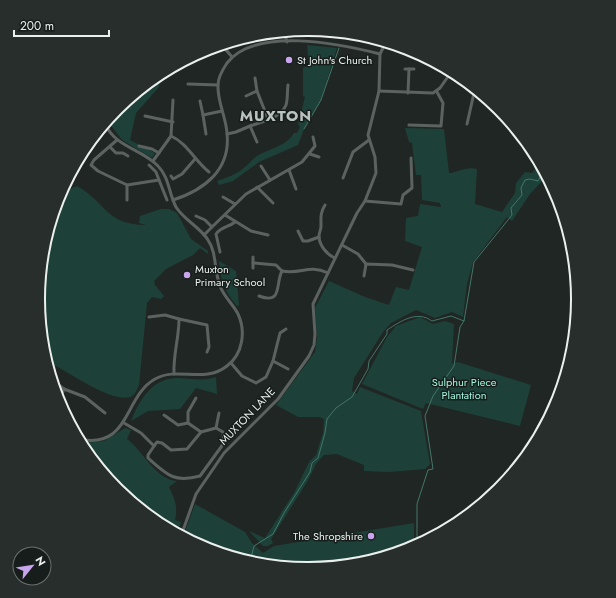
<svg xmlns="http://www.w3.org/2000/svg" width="616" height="598" viewBox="0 0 616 598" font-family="Jost,sans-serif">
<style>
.green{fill:#1d4138}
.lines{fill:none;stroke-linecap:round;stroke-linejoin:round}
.stream{stroke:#437669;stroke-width:1}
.minor{stroke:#5b6260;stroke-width:3}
.poi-dot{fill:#c9a5ee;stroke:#161d1b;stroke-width:1.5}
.labels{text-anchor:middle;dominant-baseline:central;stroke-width:3;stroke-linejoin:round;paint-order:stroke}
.poi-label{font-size:11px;fill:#ebf0ee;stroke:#161d1b;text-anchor:start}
.park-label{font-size:11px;fill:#9ff5df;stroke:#161d1b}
.street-label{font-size:11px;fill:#ebf0ee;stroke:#161d1b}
.district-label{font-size:15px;font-weight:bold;letter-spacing:1px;fill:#bbc3c1;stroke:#161d1b}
.rim{fill:none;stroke:#ebf0ee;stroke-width:2}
</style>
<rect width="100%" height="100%" fill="#202624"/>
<g class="green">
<path d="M307 45 337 48 321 100 304 129 298 145 259 162 233 181 219 185 217 181C227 178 237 174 245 167 249 164 252 159 257 156 268 149 287 146 294 133H297L300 127 298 124 305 97 303 96V68L309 65Z"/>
<path d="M161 73 159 87 136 113 130 140 155 153 152 158 122 140 107 120 117 108Z"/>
<path d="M405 128 444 129 449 173C459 172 467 166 477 169L475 204 502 212 515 193 516 183 525 172 532 173 540 163 547 176 530 194 512 221 507 217 473 262 467 284 463 317 452 312 435 318 416 310 391 323 383 332 354 378 352 391 357 394 360 387 421 411 430 464 425 469 389 472 364 471V465L337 454 324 455 316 464 307 482 271 539 273 543 268 546H263L249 531 265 538 294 493 309 462 316 455 323 433 324 419 319 417H298L276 405 315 352 317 338 315 308 329 281 365 297 389 305 396 287 409 290 422 247 405 241 406 218 418 216 420 204 441 207 440 203 422 200 421 175H416L412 143 409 142Z"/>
<path d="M77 186C107 203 106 225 146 225L139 223 140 216 161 209H169L177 213 191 239 208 251V254L200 248 193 255 166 269 154 281 155 285 164 296 161 299 152 297 147 303 139 385C137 389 135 396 130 397 110 403 65 369 46 361 37 330 36 277 44 245 47 229 53 214 58 198L63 192Z"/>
<path d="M219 261 236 271 239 305 237 306C225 292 220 280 219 261Z"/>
<path d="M420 317 433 324 445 321 454 324 452 364 458 362 531 385 520 426 426 403 423 409 362 384 387 337 396 326Z"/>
<path d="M216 377 217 394 196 388 180 409 148 411 131 421C139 401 151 379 176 378 191 378 200 382 216 377Z"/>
<path d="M125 428 131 430 127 439C143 451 156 480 177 481L169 487C175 499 178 507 175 520L181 522 177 534 158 523 117 490 82 445V443L104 441Z"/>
<path d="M195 504 245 532 252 543 263 553 274 546 414 523V547C405 552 395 554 385 556 318 577 245 570 183 537Z"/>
</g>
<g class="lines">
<g class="stream">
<path d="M304 129 321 100 339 48"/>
<path d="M417 545V504L428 470 433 469 425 416 433 396 454 366 460 327 464 321"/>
<path d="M250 562 254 546 273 534 284 513 310 472 312 463 318 458 325 433 327 419 336 408 352 397 368 369 369 361 387 334V330C401 321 417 310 432 321L451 316 464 321 474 262 512 215 511 208 522 195 521 188 525 180 530 179 538 181 544 170"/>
</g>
<g class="minor">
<path d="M284 31 287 42"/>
<path d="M221 44 232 57"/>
<path d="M197 54 201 55"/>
<path d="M405 69H414"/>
<path d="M255 78 257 91 268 119"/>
<path d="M188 84 218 85"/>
<path d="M379 91 433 93 440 88 452 71"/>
<path d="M408 93 409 69"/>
<path d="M246 96 257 91"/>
<path d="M200 101 203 115 222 111"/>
<path d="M203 115 206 134"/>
<path d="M145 116 173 122"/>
<path d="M467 124 474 93 473 87"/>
<path d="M409 125 441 126 443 103 437 92"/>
<path d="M227 134 236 132 250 126"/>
<path d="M171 136C187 143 195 161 209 172"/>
<path d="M117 140 94 160 91 165 98 171 127 185 159 180 167 200"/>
<path d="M257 142 250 126C262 122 281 118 286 105 288 99 287 91 288 85"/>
<path d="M139 146 152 149 159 153"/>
<path d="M110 147 116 153H123L128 156"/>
<path d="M310 154 319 157"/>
<path d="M80 155 81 156"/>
<path d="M153 161 171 136 173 100"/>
<path d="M149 165 156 172 159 180"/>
<path d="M261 166 270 180"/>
<path d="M289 170 296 189"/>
<path d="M171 176 173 179 182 174 195 159"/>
<path d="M343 178 353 152 369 140"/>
<path d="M127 185V200"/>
<path d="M257 187 273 203"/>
<path d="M223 197 235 204"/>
<path d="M173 200C204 190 231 170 227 133 226 117 217 101 218 85 218 78 223 69 227 63 256 26 341 44 380 54"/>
<path d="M365 201 401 204 403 195 412 188 411 158"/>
<path d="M325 205C320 213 321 218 321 226 321 230 319 233 319 236 319 245 327 255 335 258"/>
<path d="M225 215 251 231 268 235"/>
<path d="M196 216 205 220 212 227 246 194 302 162 315 146 313 137"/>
<path d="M298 231 303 241H308L319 237"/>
<path d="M204 235 212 227"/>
<path d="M342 245 358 254 366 264"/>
<path d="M220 252 216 234C221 227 229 227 235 222"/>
<path d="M253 263 276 265 282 271"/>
<path d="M253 268V257"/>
<path d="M364 276 366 264 392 265 413 270"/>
<path d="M259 296C283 305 275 284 282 271 301 275 308 264 328 273"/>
<path d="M149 317 165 315 179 319"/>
<path d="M273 361 280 333 286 329"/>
<path d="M231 363 242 376 256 383 266 377 273 361 288 369"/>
<path d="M174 374C173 355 179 338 179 319L207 325 209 347 207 352"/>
<path d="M52 380 64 389 60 399V405"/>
<path d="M64 389 85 397 105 413"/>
<path d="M196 398 188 412V423L201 432 216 428 219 413"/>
<path d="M164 415 178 425 188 423"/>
<path d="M124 423 141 433 154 446 148 455V458C167 475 174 483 200 476L224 443 223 432 216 428"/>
<path d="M78 439C131 450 123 397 155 379 178 366 204 384 227 366 243 354 246 331 238 314 233 304 224 297 220 286 214 271 217 253 208 240 200 227 184 220 176 207 169 194 169 177 158 166 142 149 114 147 105 123"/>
<path d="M154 446 157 442 162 443 171 450 187 449 201 432"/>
<path d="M181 536 196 494 224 453 278 399 309 356 314 345 315 334 313 304 357 213 365 201 376 173 375 157 368 135 379 91 380 54 386 42"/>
</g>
</g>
<g class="poi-dot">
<circle cx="289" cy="60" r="4"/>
<circle cx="187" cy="275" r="4"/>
<circle cx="371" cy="536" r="4"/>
</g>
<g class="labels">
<g class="poi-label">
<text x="297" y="60">St John's Church</text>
<text x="195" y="269">Muxton<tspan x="195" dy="13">Primary School</tspan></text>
<text x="363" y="536" text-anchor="end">The Shropshire</text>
</g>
<g class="park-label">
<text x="464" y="382">Sulphur Piece<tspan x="464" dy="13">Plantation</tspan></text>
</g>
<g class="street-label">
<text transform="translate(247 416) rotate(-46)">MUXTON LANE</text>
</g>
<g class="district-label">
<text x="276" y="116">MUXTON</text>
</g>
</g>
<path d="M0 0H616V598H0ZM45 299a263 263 0 1 1 526 0a263 263 0 1 1-526 0Z" fill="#272e2c" fill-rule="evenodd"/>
<path class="rim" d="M45 299a263 263 0 1 1 526 0a263 263 0 1 1-526 0Z"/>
<g transform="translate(32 566) rotate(60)"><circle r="19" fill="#161d1b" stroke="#6b716f"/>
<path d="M0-3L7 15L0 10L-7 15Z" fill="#c9a5ee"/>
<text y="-6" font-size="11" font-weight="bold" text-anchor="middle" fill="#ebf0ee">N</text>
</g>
<path d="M14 30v6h95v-6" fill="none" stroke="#ebf0ee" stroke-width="2"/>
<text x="20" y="30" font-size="12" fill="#ebf0ee" stroke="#161d1b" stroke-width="3" paint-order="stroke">200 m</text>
</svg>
